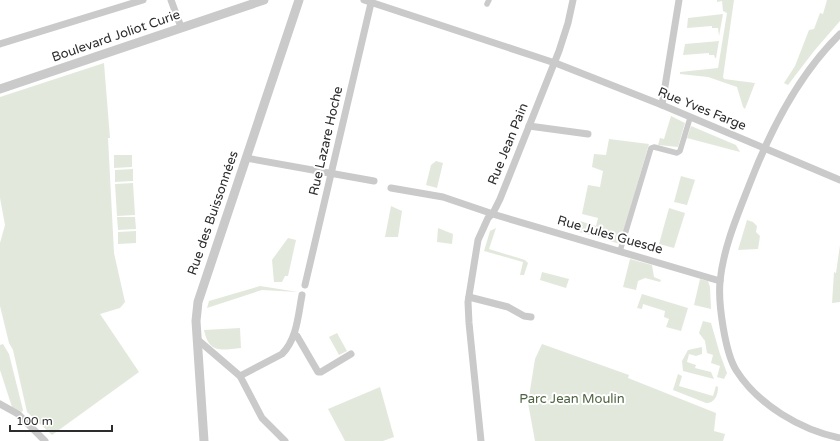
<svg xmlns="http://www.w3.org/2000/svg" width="840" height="441" viewBox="0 0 840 441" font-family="'Varela Round',sans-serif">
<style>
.green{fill:#e2e9dc}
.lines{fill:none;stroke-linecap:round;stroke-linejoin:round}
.pedestrian{stroke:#cacaca;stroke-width:5.5}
.minor{stroke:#cacaca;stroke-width:7}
.tertiary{stroke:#cacaca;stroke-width:9}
.labels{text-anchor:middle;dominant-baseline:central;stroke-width:4;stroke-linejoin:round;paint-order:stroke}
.street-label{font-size:13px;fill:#2d2d2d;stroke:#fff}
.park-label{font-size:13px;fill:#4e6340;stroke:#fff}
</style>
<rect width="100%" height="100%" fill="#fff"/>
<g class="green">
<path d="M717 0H734L723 77 724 79 755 83 745 109 743 107 737 87 708 77 680 74V72L718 68 727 13 723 11 722 1 717 2Z"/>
<path d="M827 0H840V21L814 51 788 85 784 83 795 66 809 30 814 29 820 13 823 14Z"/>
<path d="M723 14 719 36 718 28H712V26L687 28 688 18Z"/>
<path d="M719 41 716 58H715L714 55H709V53L683 55 685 44Z"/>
<path d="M104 63 110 138H108L114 253 125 302 120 308 100 314 139 372 52 435 27 412 13 350 9 343 0 306V243L5 225 0 198V97Z"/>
<path d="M671 116 685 123 678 147 658 145 660 138 664 139Z"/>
<path d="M691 126 736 145 740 152 687 138Z"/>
<path d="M609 139 649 144 620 244 576 231 580 221 596 226 598 218 582 214 588 185 600 187 603 171 592 167 594 154 606 155Z"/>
<path d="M114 155H132V167L114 168Z"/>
<path d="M436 161 443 163 437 188 426 185 431 165Z"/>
<path d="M133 169V181L115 182V170Z"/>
<path d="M681 176 695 180 687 205 674 202Z"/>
<path d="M133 183 135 215 117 216 115 184Z"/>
<path d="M391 206 402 211 398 237H385Z"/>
<path d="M669 208 685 213 674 248 659 244Z"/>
<path d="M117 217H135L136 229 118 230Z"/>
<path d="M747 220 753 222 757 226 756 232 760 236 758 249 738 250Z"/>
<path d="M438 228 453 234 452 244 437 242Z"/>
<path d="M496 228 489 249 525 260 528 263 524 275H520L523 262 484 251 490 231Z"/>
<path d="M136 231V243L118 244V232Z"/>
<path d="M288 238 296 240 288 276H285L282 282H274L272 260Z"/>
<path d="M840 245V302L832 303 834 272 836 273Z"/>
<path d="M630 259 652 265 654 277 661 280 660 282 645 278 638 281 636 290 623 287Z"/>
<path d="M542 272 569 279 566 288 540 280Z"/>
<path d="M700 279 708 281 710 287 711 309 694 305Z"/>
<path d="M260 286 298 292 262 290 207 308 209 301Z"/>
<path d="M642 294 688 308 681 331 666 327 669 319 664 317 665 311 643 304 642 309 637 308Z"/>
<path d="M703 321 711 323 720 354 727 373 724 379 717 377 720 366 711 363 713 355 707 353 705 341 699 333Z"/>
<path d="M240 328 241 348C221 350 209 354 204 330Z"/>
<path d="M337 333 347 351 339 355 329 337Z"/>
<path d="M3 344 9 354 23 410 22 412 12 407 0 370V345Z"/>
<path d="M542 344 629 375 628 378 716 413 714 431 725 434 723 441H535L528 403 535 359Z"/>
<path d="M702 347V354L696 356 689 354 687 362 696 365 695 368 711 372 714 379 683 371 682 361 688 350Z"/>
<path d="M678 374 682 376 679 386 713 396 716 386 718 387C718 395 715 403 706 403L673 390Z"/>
<path d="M380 387 394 437 383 441H345L328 409Z"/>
</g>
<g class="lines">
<g class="pedestrian">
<path d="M487 4 489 0"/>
<path d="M620 251 651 148 654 147 677 153 680 151 690 118"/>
</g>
<g class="minor">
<path d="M171 0 181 27"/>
<path d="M364 0 558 64 662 105 840 180"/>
<path d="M840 34C800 73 770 131 750 183 738 214 723 248 720 282 718 303 725 352 736 370 758 405 801 430 840 438"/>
<path d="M0 44 143 0"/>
<path d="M662 105 679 0"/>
<path d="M529 126 588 134"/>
<path d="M246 158 374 181"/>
<path d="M391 188 443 197 496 215 720 281"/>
<path d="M305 285 371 3"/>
<path d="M469 297 508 307 524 316 531 317"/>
<path d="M294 335 297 336 318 372H321L351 354"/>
<path d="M198 340 240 376 262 418 285 441"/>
<path d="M240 376 282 354C297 339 298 316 302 295"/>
<path d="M0 404 18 414 45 441"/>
<path d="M481 441 469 323 468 302 478 240 488 218 493 213 500 199 559 51 568 23 573 0"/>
</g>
<g class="tertiary">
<path d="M0 89 264 0"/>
<path d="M204 441 196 321 198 302 299 0"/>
</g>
</g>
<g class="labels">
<g class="street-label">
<text transform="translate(116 36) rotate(-19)">Boulevard Joliot Curie</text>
<text transform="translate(702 109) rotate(22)">Rue Yves Farge</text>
<text transform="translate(326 141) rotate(-77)">Rue Lazare Hoche</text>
<text transform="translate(508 144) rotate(-68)">Rue Jean Pain</text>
<text transform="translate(213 213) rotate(-71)">Rue des Buissonnées</text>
<text transform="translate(610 235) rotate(16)">Rue Jules Guesde</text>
</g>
<g class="park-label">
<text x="572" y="399">Parc Jean Moulin</text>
</g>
</g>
<path d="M10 425v6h102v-6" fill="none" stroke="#2d2d2d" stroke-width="2"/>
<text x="16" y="425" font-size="12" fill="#2d2d2d" stroke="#ffffff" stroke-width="3" paint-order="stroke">100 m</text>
</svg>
